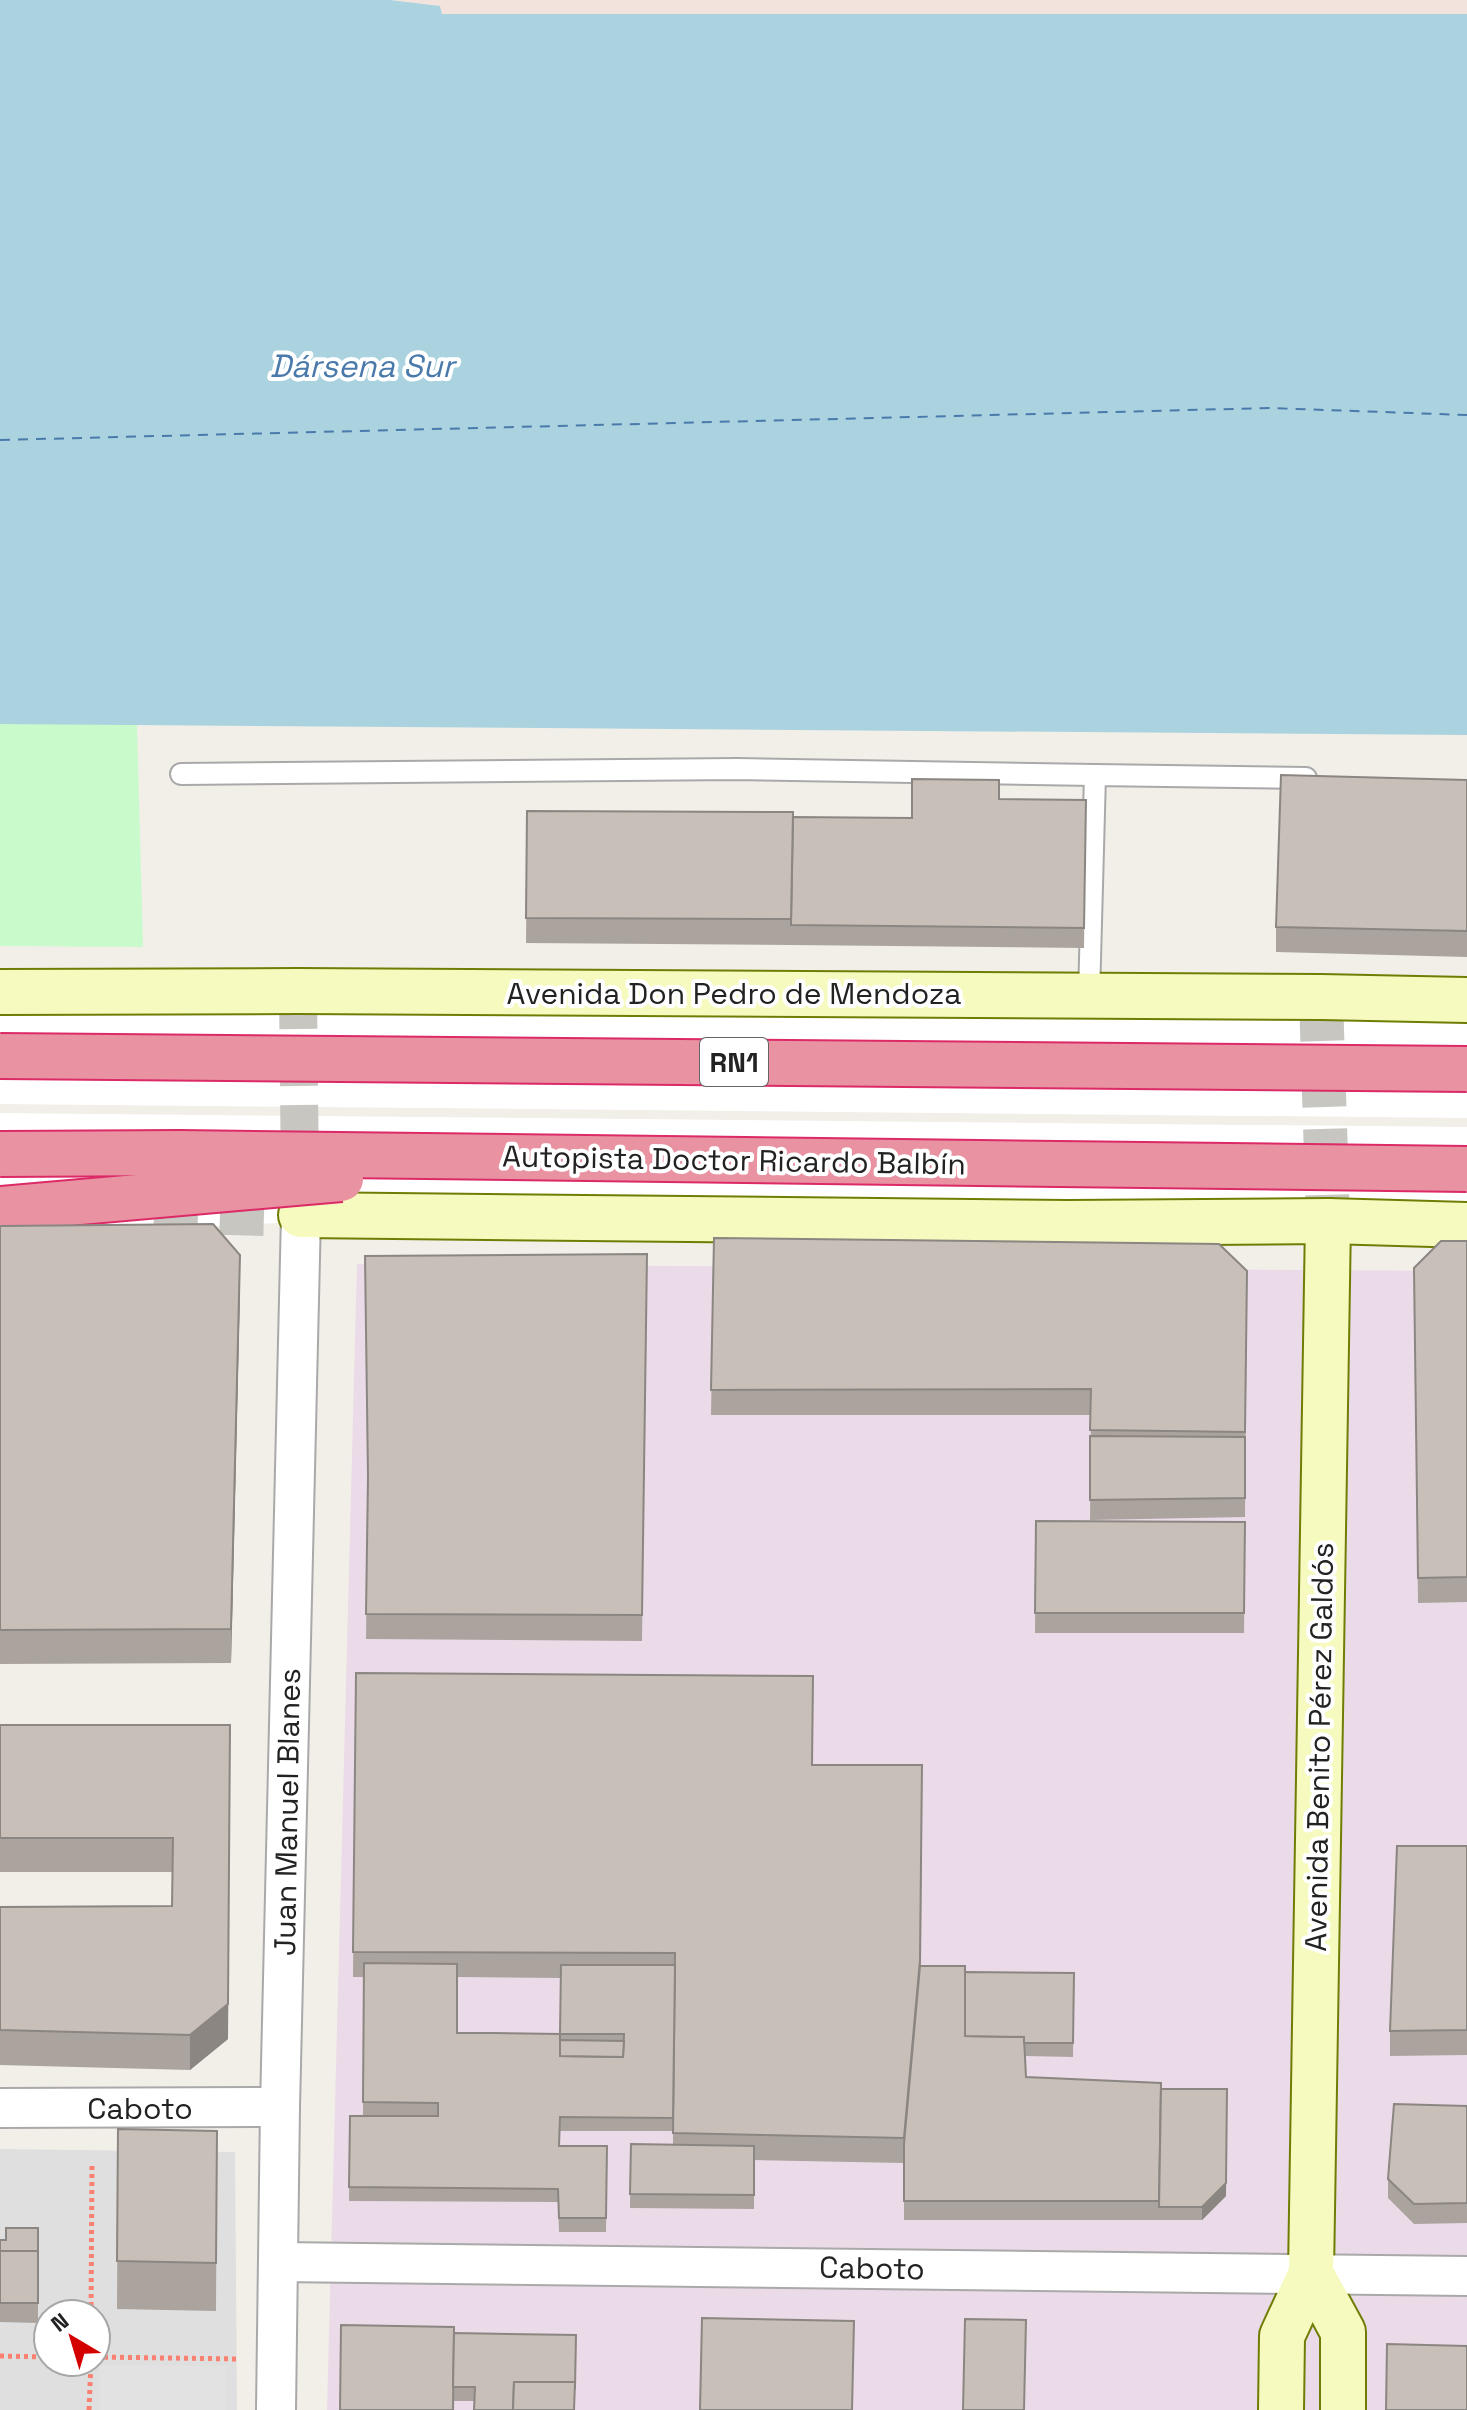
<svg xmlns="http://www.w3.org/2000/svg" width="1467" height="2410" viewBox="0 0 1467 2410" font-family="'Space Grotesk',sans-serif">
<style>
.residential{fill:#e0dfdf;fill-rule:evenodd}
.industrial{fill:#ebdbe8}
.military{fill:#f3e3dd}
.park{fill:#c8facc}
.parking{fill:#e2e2e2}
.water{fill:#aad3df}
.pier{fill:#fff}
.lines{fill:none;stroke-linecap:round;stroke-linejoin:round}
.ferry{stroke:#4a7aab;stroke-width:2;stroke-dasharray:10 8;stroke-linecap:butt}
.street-tunnel{stroke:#c8c6c1;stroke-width:38;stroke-dasharray:38 19;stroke-linecap:butt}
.secondary-tunnel{stroke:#c8c6c1;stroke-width:44;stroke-dasharray:44 22;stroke-linecap:butt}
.lane-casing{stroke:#a9a9a9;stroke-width:24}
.street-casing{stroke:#a9a9a9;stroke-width:42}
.secondary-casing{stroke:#707d05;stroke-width:48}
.path{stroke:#fa8072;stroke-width:5;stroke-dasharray:4 4;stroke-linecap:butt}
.lane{stroke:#fff;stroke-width:20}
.street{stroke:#fff;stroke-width:38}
.secondary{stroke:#f7fabf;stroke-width:44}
.highway-bridge-casing{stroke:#dc2a67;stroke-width:48;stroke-linecap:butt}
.highway-bridge{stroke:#e892a2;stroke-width:44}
.wall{fill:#aba49e;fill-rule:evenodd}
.shaded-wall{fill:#8b8681}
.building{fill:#c7bfb8;stroke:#8b8681;stroke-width:2;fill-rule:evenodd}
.labels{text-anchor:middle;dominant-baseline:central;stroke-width:8;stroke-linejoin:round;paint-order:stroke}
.shield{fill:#fff;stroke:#646464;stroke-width:2}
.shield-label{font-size:28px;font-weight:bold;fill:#222}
.street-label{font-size:30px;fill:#222;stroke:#fff}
.water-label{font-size:32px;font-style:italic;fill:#4a7aab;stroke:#fff}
</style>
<rect width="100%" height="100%" fill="#f2efe9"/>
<path class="residential" d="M0 2149 235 2152 237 2410H0ZM48 2314H96V2362H48Z"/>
<path class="industrial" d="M357 1264 1467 1271V2410H327Z"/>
<path class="military" d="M391 0H1467V14H441L440 6Z"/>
<path class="park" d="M0 724H137L143 947 0 946Z"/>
<path class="parking" d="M100 2365 226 2366V2410H100Z"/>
<path class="water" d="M0 0H390L440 6 442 14H1467V735L0 724Z"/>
<g class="pier">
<path d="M0 1004 1467 1021V1118L0 1104Z"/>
<path d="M0 1113 1467 1127V1211L551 1208 0 1238Z"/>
</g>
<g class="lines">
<path class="ferry" d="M0 440 1270 408 1467 415"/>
<path class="street-tunnel" d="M298 991 300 1184"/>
<g class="secondary-tunnel">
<path d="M1321 997 1328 1221"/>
<path d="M154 1211 301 1215"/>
</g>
<g class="lane-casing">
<g id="lane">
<path d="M181 774 737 769 1095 775"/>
<path d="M1089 996 1095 775 1306 778"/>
</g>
</g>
<g class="street-casing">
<g id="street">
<path d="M0 2108 280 2107"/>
<path d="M278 2262 1467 2276"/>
<path d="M276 2410 280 2107 301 1215"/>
</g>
</g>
<g class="secondary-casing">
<g id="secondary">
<path d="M0 992 298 991 1321 997 1467 1000"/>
<path d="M301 1215 1068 1223 1328 1221 1467 1225"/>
<path d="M1311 2273 1343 2332V2410"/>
<path d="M1281 2410 1282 2336 1311 2273 1328 1221"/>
</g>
</g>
<g class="path">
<path d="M91 2314 92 2165"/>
<path d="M0 2356 48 2357"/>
<path d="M96 2357 239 2359"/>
<path d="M89 2410 91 2362"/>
</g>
<use href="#lane" class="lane"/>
<use href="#street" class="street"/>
<use href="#secondary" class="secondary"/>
<g class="highway-bridge-casing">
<g id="highway-bridge">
<path d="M0 1056 1467 1069"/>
<path d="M0 1154 180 1153 1467 1169"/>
<path d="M0 1209 341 1179"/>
</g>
</g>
<use href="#highway-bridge" class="highway-bridge"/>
</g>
<g class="wall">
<path d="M1467 780V957L1276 952V927Z"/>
<path d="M999 799 1086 800 1084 948 791 945V943V945L526 943 527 811 793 817 912 818Z"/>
<path d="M0 1226 240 1289 231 1663 0 1664Z"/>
<path d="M714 1238 1247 1271 1245 1517 1090 1520 1091 1415H711Z"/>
<path d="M1467 1241V1602L1418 1603 1414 1268Z"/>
<path d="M647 1254 642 1641 366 1639 368 1489Z"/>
<path d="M1036 1521 1245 1522 1244 1633H1035Z"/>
<path d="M356 1673 813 1765H922L921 1966 965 1972 1074 1973 1073 2057 1025 2056 1026 2077 1161 2089 1226 2196 1202 2220H904V2163L754 2160V2209L630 2208 631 2144 673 2145V2131H560L559 2146H607L606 2232H559L558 2202 349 2201 350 2116H363L364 1977H353ZM457 1977 561 1978 560 2034 457 2033Z"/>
<path d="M0 1725H230L228 2039 190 2070 0 2065V1907L172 1906 173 1872H0Z"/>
<path d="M1467 1846V2055L1390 2056V2031Z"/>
<path d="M1467 2106V2223L1414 2224 1388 2198V2179Z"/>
<path d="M118 2129 217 2131 216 2311 117 2309Z"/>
<path d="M38 2228V2323L0 2322V2240H6Z"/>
<path d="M454 2333 576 2335 475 2401H453Z"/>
</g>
<g class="shaded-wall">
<path d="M240 1255V1289L231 1663V1629Z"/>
<path d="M230 1725 228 2039 190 2070V2035Z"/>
<path d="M1227 2089 1226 2196 1202 2220V2207Z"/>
</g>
<g class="building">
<path d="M1281 775 1467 780V931L1276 927Z"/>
<path d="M912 779 999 780V799L1086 800 1084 928 791 925 793 817 912 818Z"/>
<path d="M527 811 793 812 791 919 526 918Z"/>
<path d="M213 1224 240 1255 231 1629 0 1630V1226Z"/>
<path d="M714 1238 1219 1244 1247 1271 1245 1432 1090 1430 1091 1389 711 1390Z"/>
<path d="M1441 1241H1467V1577L1418 1578 1414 1268Z"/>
<path d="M647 1254 642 1615 366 1614 368 1477 365 1256Z"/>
<path d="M1090 1436 1245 1437V1498L1090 1500Z"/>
<path d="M1036 1521 1245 1522 1244 1613H1035Z"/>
<path d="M356 1673 813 1676 812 1765H922L920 1960 904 2138 673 2133 675 1953 353 1952Z"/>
<path d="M0 1725H230L228 2004 190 2035 0 2030V1907L172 1906 173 1838H0Z"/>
<path d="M1397 1846H1467V2030L1390 2031Z"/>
<path d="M364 1963 457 1964V2033H494L560 2034 561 1965H675L673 2118 560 2117 559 2146H607L606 2218H559L558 2189 349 2187 350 2116H438V2103L363 2102ZM560 2034H624L623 2057 560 2056Z"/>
<path d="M920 1966H965V2036L1024 2037 1026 2077 1161 2083 1159 2201H904V2144Z"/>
<path d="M965 1972 1074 1973 1073 2043H1024V2037L965 2036Z"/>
<path d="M560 2040 624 2041 623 2057 560 2056Z"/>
<path d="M1161 2089H1227L1226 2183 1202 2207H1159Z"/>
<path d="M1394 2104 1467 2106V2203L1414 2204 1388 2179Z"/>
<path d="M118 2129 217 2131 216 2263 117 2261Z"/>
<path d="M631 2144 754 2146V2195L630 2194Z"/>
<path d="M6 2228H38V2264V2251H0V2240H6Z"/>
<rect x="0" y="2251" width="38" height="52"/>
<path d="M702 2318 854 2321 852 2410H700Z"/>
<path d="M965 2319 1026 2320 1024 2410H963Z"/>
<path d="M341 2325 454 2327 453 2410H340Z"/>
<path d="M454 2333 576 2335 575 2389V2382H514L513 2410H474L475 2387H453Z"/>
<path d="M1387 2344 1467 2346V2410H1386Z"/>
<path d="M514 2382H575L574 2410H513Z"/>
</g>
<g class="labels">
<rect class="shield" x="700" y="1038" width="68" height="48" rx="6"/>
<g class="shield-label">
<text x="734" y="1062">RN1</text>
</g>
<g class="street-label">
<text x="734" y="993">Avenida Don Pedro de Mendoza</text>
<text transform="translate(734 1160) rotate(1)">Autopista Doctor Ricardo Balbín</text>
<text transform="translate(1319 1747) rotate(-89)">Avenida Benito Pérez Galdós</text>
<text transform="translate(287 1812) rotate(-89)">Juan Manuel Blanes</text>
<text x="140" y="2108">Caboto</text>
<text transform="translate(872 2268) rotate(1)">Caboto</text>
</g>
<g class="water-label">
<text x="362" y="366">Dársena Sur</text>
</g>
</g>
<g transform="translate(72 2338) rotate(322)"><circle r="38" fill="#ffffff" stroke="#a7a7a7" stroke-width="2"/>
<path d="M0-6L14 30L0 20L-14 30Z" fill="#d40000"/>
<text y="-12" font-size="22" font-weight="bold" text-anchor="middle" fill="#222222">N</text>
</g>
</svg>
